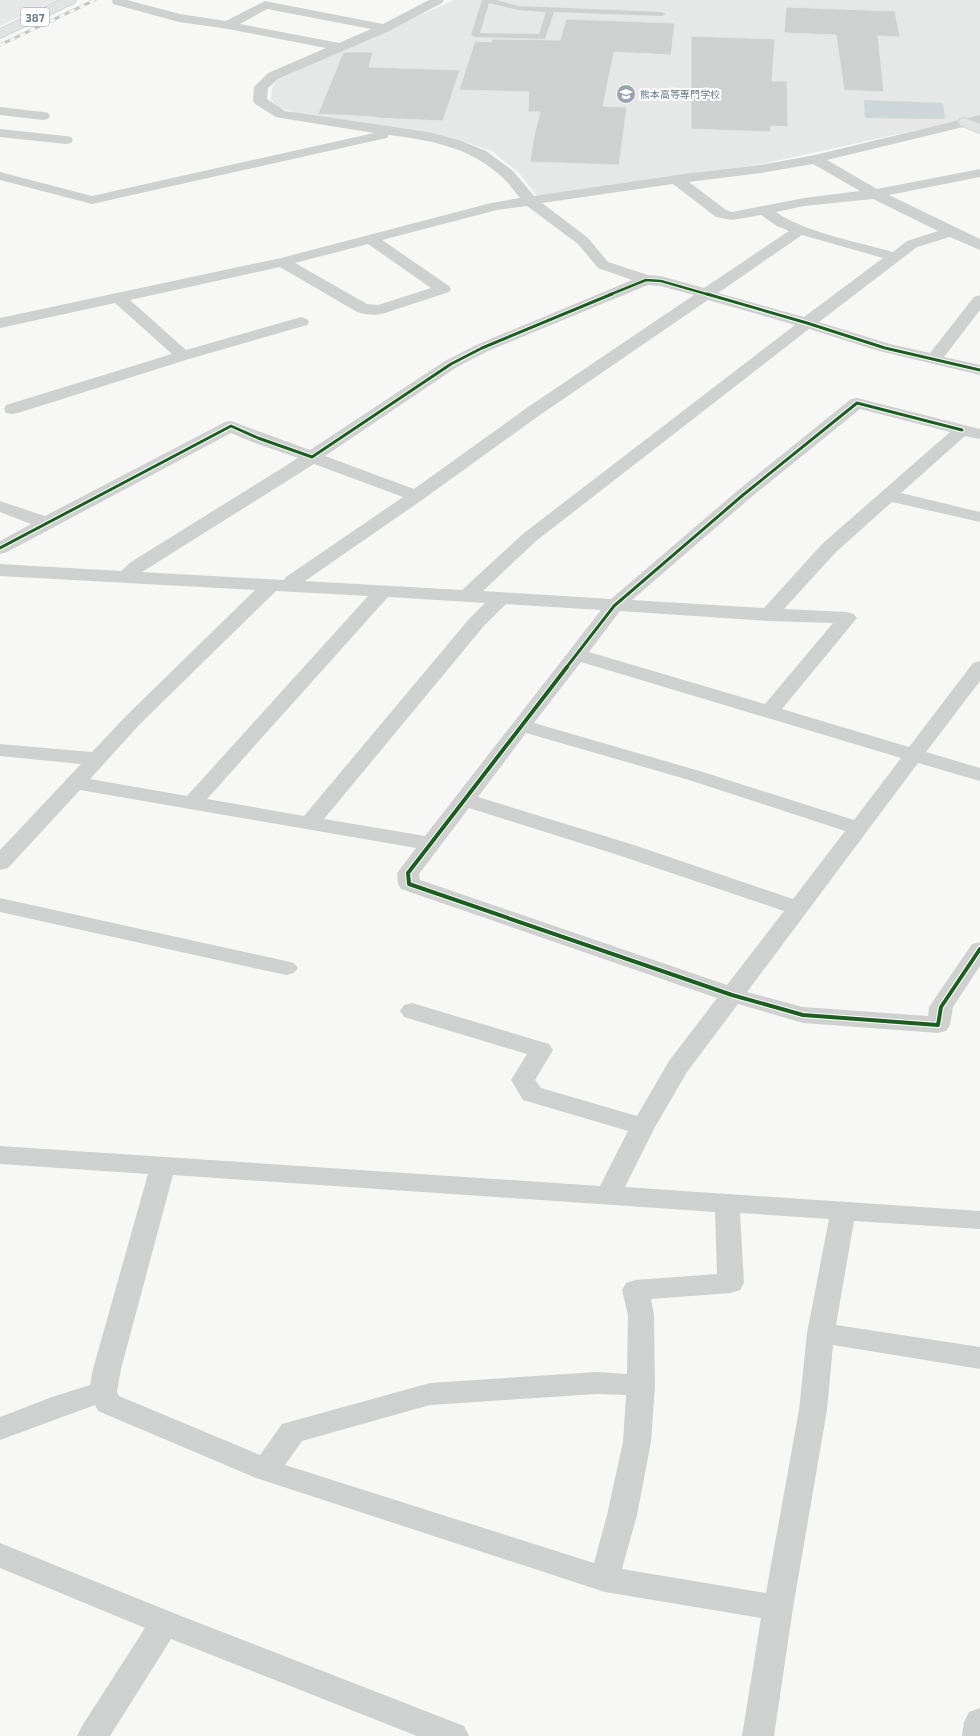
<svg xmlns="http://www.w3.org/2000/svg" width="980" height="1736" viewBox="0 0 980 1736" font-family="'Exo 2','Noto Sans JP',sans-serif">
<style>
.built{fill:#e6e7e7}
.water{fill:#cdd6d8}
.building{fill:#cfd1d1;stroke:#e6e6e6}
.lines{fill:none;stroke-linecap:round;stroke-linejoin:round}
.secondary-casing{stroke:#d4d5d6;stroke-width:2}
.highway-casing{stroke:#d4d5d5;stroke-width:2}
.lane{fill:#cfd1d1;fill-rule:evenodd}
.street{fill:#cfd1d1;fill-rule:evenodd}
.secondary{fill:#e2e3e3;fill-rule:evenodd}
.highway{fill:#e2e3e3;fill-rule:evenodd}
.rail-casing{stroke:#c5c7c7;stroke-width:3}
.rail{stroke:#fff;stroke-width:2;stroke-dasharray:5.5;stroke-linecap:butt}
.cycleway-far2-casing{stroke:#fff;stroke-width:4}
.cycleway-far1-casing{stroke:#fff;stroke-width:5}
.cycleway-casing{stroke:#fff;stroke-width:6}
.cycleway-far2{stroke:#1b5e20;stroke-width:2.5}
.cycleway-far1{stroke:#1b5e20;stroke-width:3}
.cycleway{stroke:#1b5e20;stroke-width:4}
.labels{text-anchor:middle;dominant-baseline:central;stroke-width:4;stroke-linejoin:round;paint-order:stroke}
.far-poi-label{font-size:10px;fill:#677887;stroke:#fff;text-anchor:start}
.shield{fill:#fff;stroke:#95a0ab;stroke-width:1}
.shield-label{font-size:11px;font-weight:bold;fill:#677887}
</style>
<rect width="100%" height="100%" fill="#f7f7f6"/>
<g class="built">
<path d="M0 0H56L0 26Z"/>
<path d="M454 0H980V116L758 165 703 173 667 176 544 195H536L519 173 492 151 456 139 424 132 310 117 280 108 271 100 272 88 277 80Z"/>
</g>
<path class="water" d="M864 100 943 103 945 119 865 118Z"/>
<g class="building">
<path d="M786 7 895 11 900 37 878 36 884 92 844 90 836 35 784 33Z"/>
<path d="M566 19 675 23 671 55 614 52 603 106 627 107 619 165 530 162 534 136 540 112H528L529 92 459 90 475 41 492 42 491 39 560 40Z"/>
<path d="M691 36 775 39 772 81H787L788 127 771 126 770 132 691 129Z"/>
<path d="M345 52H373L369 67 460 70 443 121 376 118V117L318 114 343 53Z"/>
</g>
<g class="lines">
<g class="secondary-casing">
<path id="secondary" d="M965 118 980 124V133L960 125 958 122 960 119Z"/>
</g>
<g class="highway-casing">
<path id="highway" d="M60 0H76L74 3 0 38V29Z"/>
</g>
<path class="lane" d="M482 0H496L518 6 662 12 666 14 662 16 554 12 545 39 475 37 471 35ZM489 3 518 10 546 12 539 34 480 33Z"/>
<g class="street">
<path d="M112 0H127L180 14 226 21 265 1 383 24 429 0H444L442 3 389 31 278 79 268 88 267 99 285 111 428 132 459 140 486 151 513 171 534 196 676 175 761 165 815 155 980 115V123L827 160 877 189 980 169V177L889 195 980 239V250L950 237 917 247 819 322 890 344 930 353 974 297 980 295V310L944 357 980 365V375L879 351 809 329 536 541 483 591 611 599 737 491 851 399 857 398 980 429V439L965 436 901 493 980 512V522L892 502 836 552 784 609 847 612 854 614 857 618 782 709 909 747 973 663 980 661V681L926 752 980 768V781L918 763 747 992 803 1007 928 1016 929 1007 972 944 980 942V966L953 1007 950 1025 946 1031 938 1033 803 1023 738 1004 687 1072 655 1127 625 1187 980 1211V1229L854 1221 836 1325 980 1347V1369L833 1345 827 1410 793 1608 774 1736H742L761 1618 605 1592 256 1478 98 1411 95 1405 0 1440V1417L52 1397 90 1385 93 1369 148 1174 0 1164V1146L600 1186 628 1131 523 1100 511 1080 527 1054 404 1017 400 1011 404 1005 412 1003 549 1044 553 1050 535 1080 541 1088 637 1116 669 1061 717 998 401 889 398 884 397 873 416 848 80 790 8 868 0 870V850L81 764 0 756V744L92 752 126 716 255 590 0 576V564L121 571 131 562 298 458 252 442 231 433 7 552 0 554V541L31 524 0 512V501L45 516 225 422 231 421 310 450 445 361 476 345 632 280 598 268 578 244 527 206 497 210 382 240 449 286 451 289 449 292 385 313C376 316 366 315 357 312L280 267 130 300 186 350 301 317 307 319 309 322 307 325 189 359 18 413 12 414 6 413 4 409 6 405 172 354 115 303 0 328V318L281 258 491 203 520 198C514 191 509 183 502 177 470 147 430 140 389 135L387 138 382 139 92 204 0 180V172L92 196 374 133 281 118 276 117 255 104 253 101 254 87 268 73 326 48 228 29 179 22 113 4ZM267 9 371 29 339 43 240 24ZM813 164 860 191 804 198 732 212 726 210 689 182 761 173ZM673 184 716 217 732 220 761 215 777 226 789 231 704 288 661 276 648 275 608 262 588 238 542 203ZM873 199 938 231 907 241 893 252C858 242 804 232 776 212L804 206ZM802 235 883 258 804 317 718 293ZM368 244 431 288 378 305 367 304 295 263ZM648 285 660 286 694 295 528 407 414 489 325 456 457 367 488 351ZM708 300 795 325 524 533 462 590 305 581 422 500 540 415ZM860 409 950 432 822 544 764 608 632 600 749 499ZM314 464 403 497 286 577 284 580 142 572ZM276 591 368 596 187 796 90 779 140 724ZM388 597 485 603 469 619 304 816 207 799ZM506 604 601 610 425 836 324 819 483 627ZM620 611 768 621 833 623 765 704 589 652ZM581 662 901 758 854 820 703 772 534 723ZM526 733 689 780 845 831 793 899 634 845 478 797ZM469 808 618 855 784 911 727 985 420 880 419 874ZM173 1175 715 1212 717 1274 635 1280 626 1283 622 1290 628 1315 627 1374 597 1372 430 1383 282 1424 260 1455 119 1396 117 1392 121 1369ZM740 1213 829 1219 807 1333 799 1410 766 1593 622 1569 637 1515 651 1442 655 1385 654 1315 651 1299 731 1293 740 1290 744 1283ZM597 1394 626 1395 623 1442 607 1515 594 1563 285 1465 302 1441 430 1405Z"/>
<path d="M0 107 43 112 48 113 50 116 48 119 43 120 0 115Z"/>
<path d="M0 129 66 136 71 137 73 140 71 143 66 144 0 137Z"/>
<path d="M0 898 286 961 294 963 298 968 294 973 286 975 0 912Z"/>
<path d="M0 1543 176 1614 464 1726 469 1736H417L171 1639 110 1736H77L82 1726 145 1628 0 1568Z"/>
<path d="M980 1708V1736H962L964 1722 969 1712Z"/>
</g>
<use href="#secondary" class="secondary"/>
<use href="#highway" class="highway"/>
<g class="rail-casing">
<path id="rail" d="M0 45 95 0"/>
</g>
<use href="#rail" class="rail"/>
<g class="cycleway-far2-casing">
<path id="cycleway-far2" d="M609 295 646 280 661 281 710 295"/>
</g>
<g class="cycleway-far1-casing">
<g id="cycleway-far1">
<path d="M707 294 807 323 885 348 980 370"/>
<path d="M0 548 231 426 258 438 312 457 451 364 482 348 612 294"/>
<path d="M566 668 614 606 743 495 857 403 962 430"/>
</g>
</g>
<g class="cycleway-casing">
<path id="cycleway" d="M567 667 408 873 409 884 732 995 803 1015 938 1025 941 1007 980 949"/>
</g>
<use href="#cycleway-far2" class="cycleway-far2"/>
<use href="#cycleway-far1" class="cycleway-far1"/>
<use href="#cycleway" class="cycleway"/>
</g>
<defs>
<g id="university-disc" transform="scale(1)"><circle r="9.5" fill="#99a4ae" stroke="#fff"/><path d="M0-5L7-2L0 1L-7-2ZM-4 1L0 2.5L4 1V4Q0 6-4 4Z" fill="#fff"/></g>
</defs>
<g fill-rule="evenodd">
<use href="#university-disc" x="626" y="94"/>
</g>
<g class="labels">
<g class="far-poi-label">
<text x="640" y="94">熊本高等専門学校</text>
</g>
<rect class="shield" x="21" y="8" width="28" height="18" rx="3"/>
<g class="shield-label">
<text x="35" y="17">387</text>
</g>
</g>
</svg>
